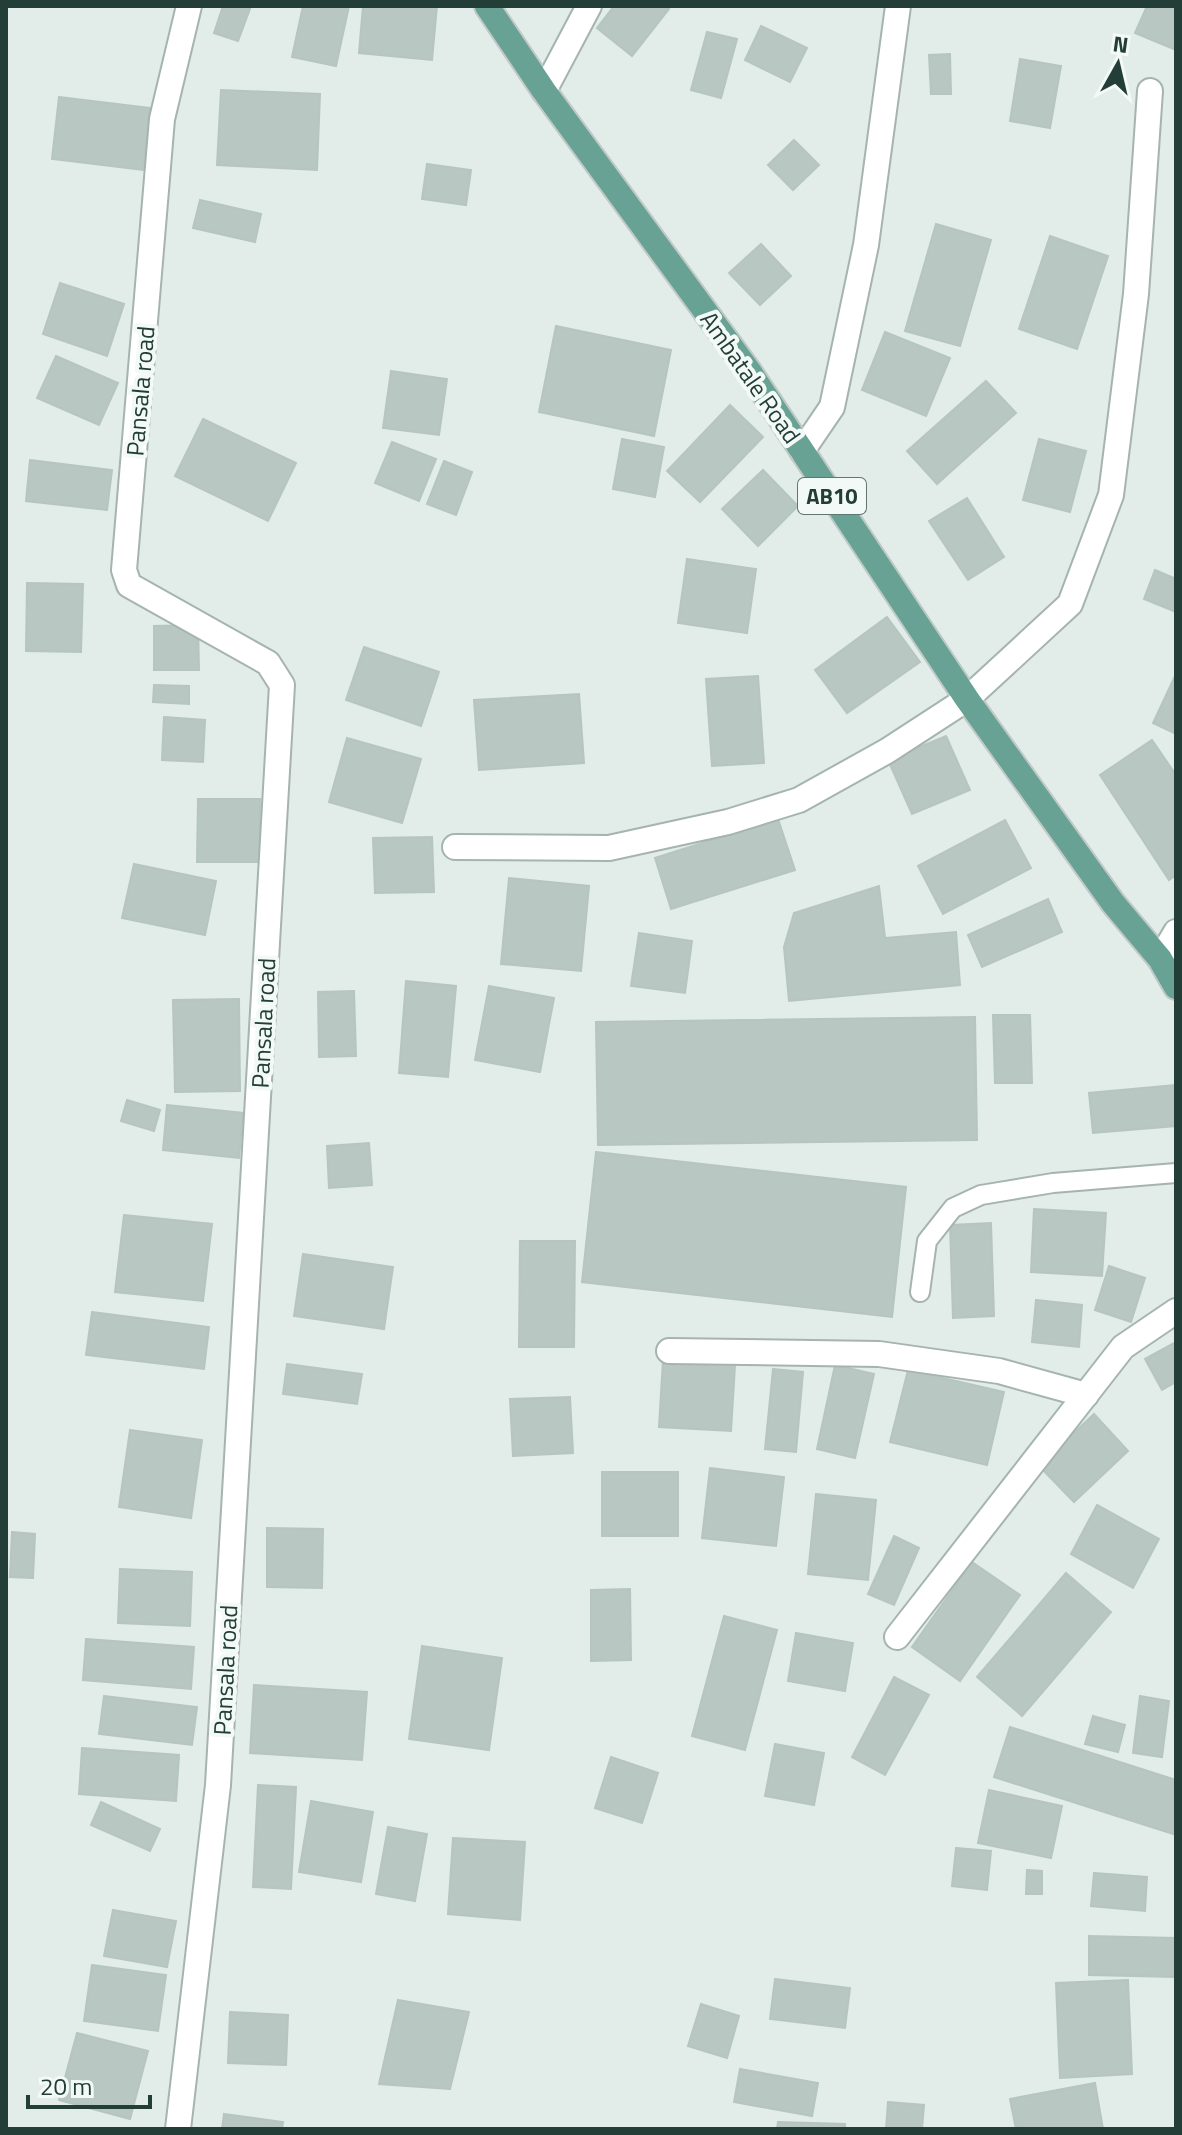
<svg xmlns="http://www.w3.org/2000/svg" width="1182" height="2135" viewBox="0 0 1182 2135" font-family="'Titillium Web',sans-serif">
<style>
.building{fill:#b8c7c1;stroke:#b5c6bf;stroke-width:2}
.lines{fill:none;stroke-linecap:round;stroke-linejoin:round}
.service-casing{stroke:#a5b4af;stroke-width:22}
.minor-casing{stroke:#a5b4af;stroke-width:28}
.primary-casing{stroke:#c1c9c7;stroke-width:28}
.service{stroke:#fff;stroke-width:18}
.minor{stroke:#fff;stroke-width:24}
.primary{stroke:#67a294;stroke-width:24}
.labels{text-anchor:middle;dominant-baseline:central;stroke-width:8;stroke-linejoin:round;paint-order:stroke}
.shield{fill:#f3f9f6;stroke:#617670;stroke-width:2}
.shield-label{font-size:22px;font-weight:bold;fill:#223e37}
.street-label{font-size:24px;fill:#223e37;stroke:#f3f9f6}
</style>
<rect width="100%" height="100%" fill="#e2ece8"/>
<g class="building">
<path d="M223 6H251L238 41 214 33Z"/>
<path d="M303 6H349L336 66 292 57Z"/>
<path d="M363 6H437L432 60 359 53Z"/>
<path d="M614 6H665L669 9 632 56 597 28Z"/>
<path d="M1147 6H1176V50L1135 33Z"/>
<path d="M761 26 807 48 790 82 745 60Z"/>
<path d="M707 32 737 39 721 98 691 90Z"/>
<path d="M950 54 951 94H931L929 55Z"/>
<path d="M1020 59 1061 66 1050 128 1010 121Z"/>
<path d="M221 90 320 94 317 170 217 165Z"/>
<path d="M59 97 151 108 143 170 52 159Z"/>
<path d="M794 140 819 165 793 190 768 165Z"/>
<path d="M427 164 471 170 466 205 422 199Z"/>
<path d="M200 200 261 214 255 242 193 228Z"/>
<path d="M936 224 991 240 960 346 905 331Z"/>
<path d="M1050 236 1108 256 1077 349 1019 329Z"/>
<path d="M761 244 791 276 760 305 729 273Z"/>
<path d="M60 283 124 304 107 356 43 334Z"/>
<path d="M556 326 671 350 654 436 539 412Z"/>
<path d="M885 332 950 358 926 416 862 390Z"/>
<path d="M56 356 118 383 99 425 37 398Z"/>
<path d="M391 371 447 379 439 435 383 428Z"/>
<path d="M986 381 1016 413 937 484 907 451Z"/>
<path d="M730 405 763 437 700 502 667 471Z"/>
<path d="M203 419 296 463 268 521 175 476Z"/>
<path d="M622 439 664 447 655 497 613 489Z"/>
<path d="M1039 439 1086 451 1070 512 1023 500Z"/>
<path d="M392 442 436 459 419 501 375 483Z"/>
<path d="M30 460 112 470 107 510 26 501Z"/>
<path d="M444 461 472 472 456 515 427 504Z"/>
<path d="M763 470 798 506 758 546 722 509Z"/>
<path d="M967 498 1004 557 968 580 929 521Z"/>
<path d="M687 559 756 569 747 633 678 623Z"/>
<path d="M1155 570 1176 579V612L1144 599Z"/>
<path d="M27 583 83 584 81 652 26 651Z"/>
<path d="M887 617 920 662 847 713 815 670Z"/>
<path d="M198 625 199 670H154V626Z"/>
<path d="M364 647 439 672 421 726 346 700Z"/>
<path d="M1176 674V734L1153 723Z"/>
<path d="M758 676 764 763 712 766 706 679Z"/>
<path d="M154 685 189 686V704L153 702Z"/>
<path d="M579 694 584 763 479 770 474 700Z"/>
<path d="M164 717 205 720 203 762 162 760Z"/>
<path d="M946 736 970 790 912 814 888 760Z"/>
<path d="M347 738 421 759 402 823 329 802Z"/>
<path d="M1152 740 1176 775V875L1169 880 1100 775Z"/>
<path d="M198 799H260L259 862H197Z"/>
<path d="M778 819 795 870 671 909 655 858Z"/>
<path d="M1005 820 1031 868 943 914 918 866Z"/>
<path d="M432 837 434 892 375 893 373 838Z"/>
<path d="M134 864 216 881 205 935 122 918Z"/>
<path d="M509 878 589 886 581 971 501 964Z"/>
<path d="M879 886 885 938 956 932 960 985 789 1001 784 947 794 913Z"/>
<path d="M1048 899 1062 932 982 967 968 935Z"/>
<path d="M639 933 692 941 685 993 631 986Z"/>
<path d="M406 981 456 986 448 1077 399 1073Z"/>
<path d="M489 986 554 998 540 1072 475 1060Z"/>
<path d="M354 991 356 1056 319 1057 318 992Z"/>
<path d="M239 999 240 1091 175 1092 173 1000Z"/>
<path d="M993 1015H1030L1032 1083H995Z"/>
<path d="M975 1017 977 1140 598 1145 596 1022Z"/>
<path d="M1175 1085 1176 1126 1093 1133 1089 1093Z"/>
<path d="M127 1100 160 1110 154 1131 121 1121Z"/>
<path d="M167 1105 243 1113 239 1158 163 1150Z"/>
<path d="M369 1143 372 1185 329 1188 327 1146Z"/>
<path d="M596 1152 906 1187 892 1317 582 1282Z"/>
<path d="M1034 1209 1106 1213 1102 1276 1031 1272Z"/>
<path d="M124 1215 212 1224 203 1301 115 1292Z"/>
<path d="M991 1223 994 1316 953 1318 950 1225Z"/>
<path d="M520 1241H575L574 1347H519Z"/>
<path d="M303 1254 393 1267 384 1329 294 1316Z"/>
<path d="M1109 1266 1145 1278 1131 1322 1095 1310Z"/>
<path d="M1036 1300 1082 1305 1079 1347 1032 1342Z"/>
<path d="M92 1312 209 1327 204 1369 86 1355Z"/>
<path d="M1176 1342V1382L1162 1390 1145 1359Z"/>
<path d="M663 1360 735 1365 731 1431 659 1427Z"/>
<path d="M287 1364 362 1374 357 1404 283 1394Z"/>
<path d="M835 1365 874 1374 855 1458 817 1449Z"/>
<path d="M773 1369 803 1372 796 1452 765 1449Z"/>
<path d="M908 1370 1004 1392 987 1465 890 1442Z"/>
<path d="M570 1397 573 1453 513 1456 510 1399Z"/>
<path d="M1094 1414 1128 1451 1074 1502 1039 1466Z"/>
<path d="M130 1430 202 1440 191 1518 119 1507Z"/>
<path d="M710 1468 784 1477 776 1546 702 1538Z"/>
<rect x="602" y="1472" width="76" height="64"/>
<path d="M816 1494 876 1500 868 1580 808 1574Z"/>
<path d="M1097 1505 1159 1539 1133 1588 1071 1554Z"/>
<path d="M267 1528 323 1529 322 1588 267 1587Z"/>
<path d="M12 1532 35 1534 33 1578 10 1577Z"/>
<path d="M894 1536 919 1548 894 1605 868 1594Z"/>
<path d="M972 1562 1020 1595 960 1681 912 1647Z"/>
<path d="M120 1569 192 1572 190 1626 118 1623Z"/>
<path d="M1066 1573 1111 1612 1022 1716 977 1677Z"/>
<path d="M630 1589 631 1660 591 1661V1590Z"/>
<path d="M724 1616 777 1630 745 1750 692 1736Z"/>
<path d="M796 1633 853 1643 845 1691 788 1681Z"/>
<path d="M86 1639 194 1647 191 1689 83 1680Z"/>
<path d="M422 1646 502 1658 489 1750 409 1739Z"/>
<path d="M894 1677 929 1695 885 1775 852 1757Z"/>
<path d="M254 1685 367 1692 362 1760 250 1753Z"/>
<path d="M104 1696 197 1707 192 1745 99 1734Z"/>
<path d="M1140 1696 1169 1701 1162 1757 1133 1753Z"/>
<path d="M1093 1716 1125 1725 1118 1752 1085 1744Z"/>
<path d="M1010 1727 1176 1780V1835L994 1777Z"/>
<path d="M775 1744 824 1753 814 1805 765 1796Z"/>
<path d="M82 1748 179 1755 176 1801 79 1794Z"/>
<path d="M611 1757 658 1773 642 1823 595 1808Z"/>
<path d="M258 1785 296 1787 291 1889 253 1887Z"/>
<path d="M989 1790 1062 1806 1051 1858 978 1843Z"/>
<path d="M311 1801 373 1812 361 1882 299 1872Z"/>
<path d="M101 1802 160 1829 150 1851 91 1825Z"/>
<path d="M388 1827 427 1834 415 1901 376 1894Z"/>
<path d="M453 1838 525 1842 520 1920 448 1914Z"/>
<path d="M956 1848 991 1851 987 1890 952 1886Z"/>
<path d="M1027 1870 1042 1871V1894H1026Z"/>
<path d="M1094 1873 1147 1877 1145 1911 1091 1906Z"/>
<path d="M113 1910 176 1921 167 1967 104 1956Z"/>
<path d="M1089 1936 1176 1938V1977L1089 1975Z"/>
<path d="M92 1965 166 1975 158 2031 84 2021Z"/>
<path d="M775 1979 850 1988 845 2028 770 2019Z"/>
<path d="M1128 1980 1132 2074 1060 2078 1056 1983Z"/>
<path d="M398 2000 469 2012 450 2089 379 2084Z"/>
<path d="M701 2004 739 2016 727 2058 688 2046Z"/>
<path d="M230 2012 288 2015 286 2065 228 2063Z"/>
<path d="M77 2033 148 2051 130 2119 59 2100Z"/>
<path d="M740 2069 818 2083 812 2116 734 2102Z"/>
<path d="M1095 2083 1103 2129H1016L1010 2099Z"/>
<path d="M888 2102 924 2105 922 2129H886Z"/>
<path d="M224 2114 283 2122 282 2129H222Z"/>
<path d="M778 2122 845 2124V2129H777Z"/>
</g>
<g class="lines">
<g class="service-casing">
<path id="service" d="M920 1292 927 1241 953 1208 981 1195 1053 1183 1176 1173"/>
</g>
<g class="minor-casing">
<g id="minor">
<path d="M544 91 589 6"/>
<path d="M802 451 832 407 866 245 898 6"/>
<path d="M455 847 609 848 728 822 799 800 887 751 967 699 1070 604 1111 495 1136 294 1150 91"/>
<path d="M1160 959 1176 932"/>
<path d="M669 1351 879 1354 999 1371 1086 1395"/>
<path d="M897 1637 1123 1347 1176 1311"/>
<path d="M178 2129 218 1785 282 685 268 663 129 585 124 570 162 119 189 6"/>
</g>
</g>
<g class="primary-casing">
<path id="primary" d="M487 6 544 91 749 371 967 699 1113 903 1160 959 1176 987"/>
</g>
<use href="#service" class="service"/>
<use href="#minor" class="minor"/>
<use href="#primary" class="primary"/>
</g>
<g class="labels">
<rect class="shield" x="798" y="478" width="68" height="36" rx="6"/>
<g class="shield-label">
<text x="832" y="496">AB10</text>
</g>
<g class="street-label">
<text transform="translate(751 377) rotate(55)">Ambatale Road</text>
<text transform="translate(140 391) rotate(-85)">Pansala road</text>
<text transform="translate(263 1023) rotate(-87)">Pansala road</text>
<text transform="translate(225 1670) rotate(-87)">Pansala road</text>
</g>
</g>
<rect width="1182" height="2135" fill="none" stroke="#223e37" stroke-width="16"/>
<g transform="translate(1118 64) rotate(8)" stroke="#f3f9f6" stroke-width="6" paint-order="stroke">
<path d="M0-6L14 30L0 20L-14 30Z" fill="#223e37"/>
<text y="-12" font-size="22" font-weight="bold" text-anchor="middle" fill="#223e37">N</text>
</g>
<path d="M28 2095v12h122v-12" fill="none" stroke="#223e37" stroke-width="4"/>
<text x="40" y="2095" font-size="24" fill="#223e37" stroke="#f3f9f6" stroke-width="6" paint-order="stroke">20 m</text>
</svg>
